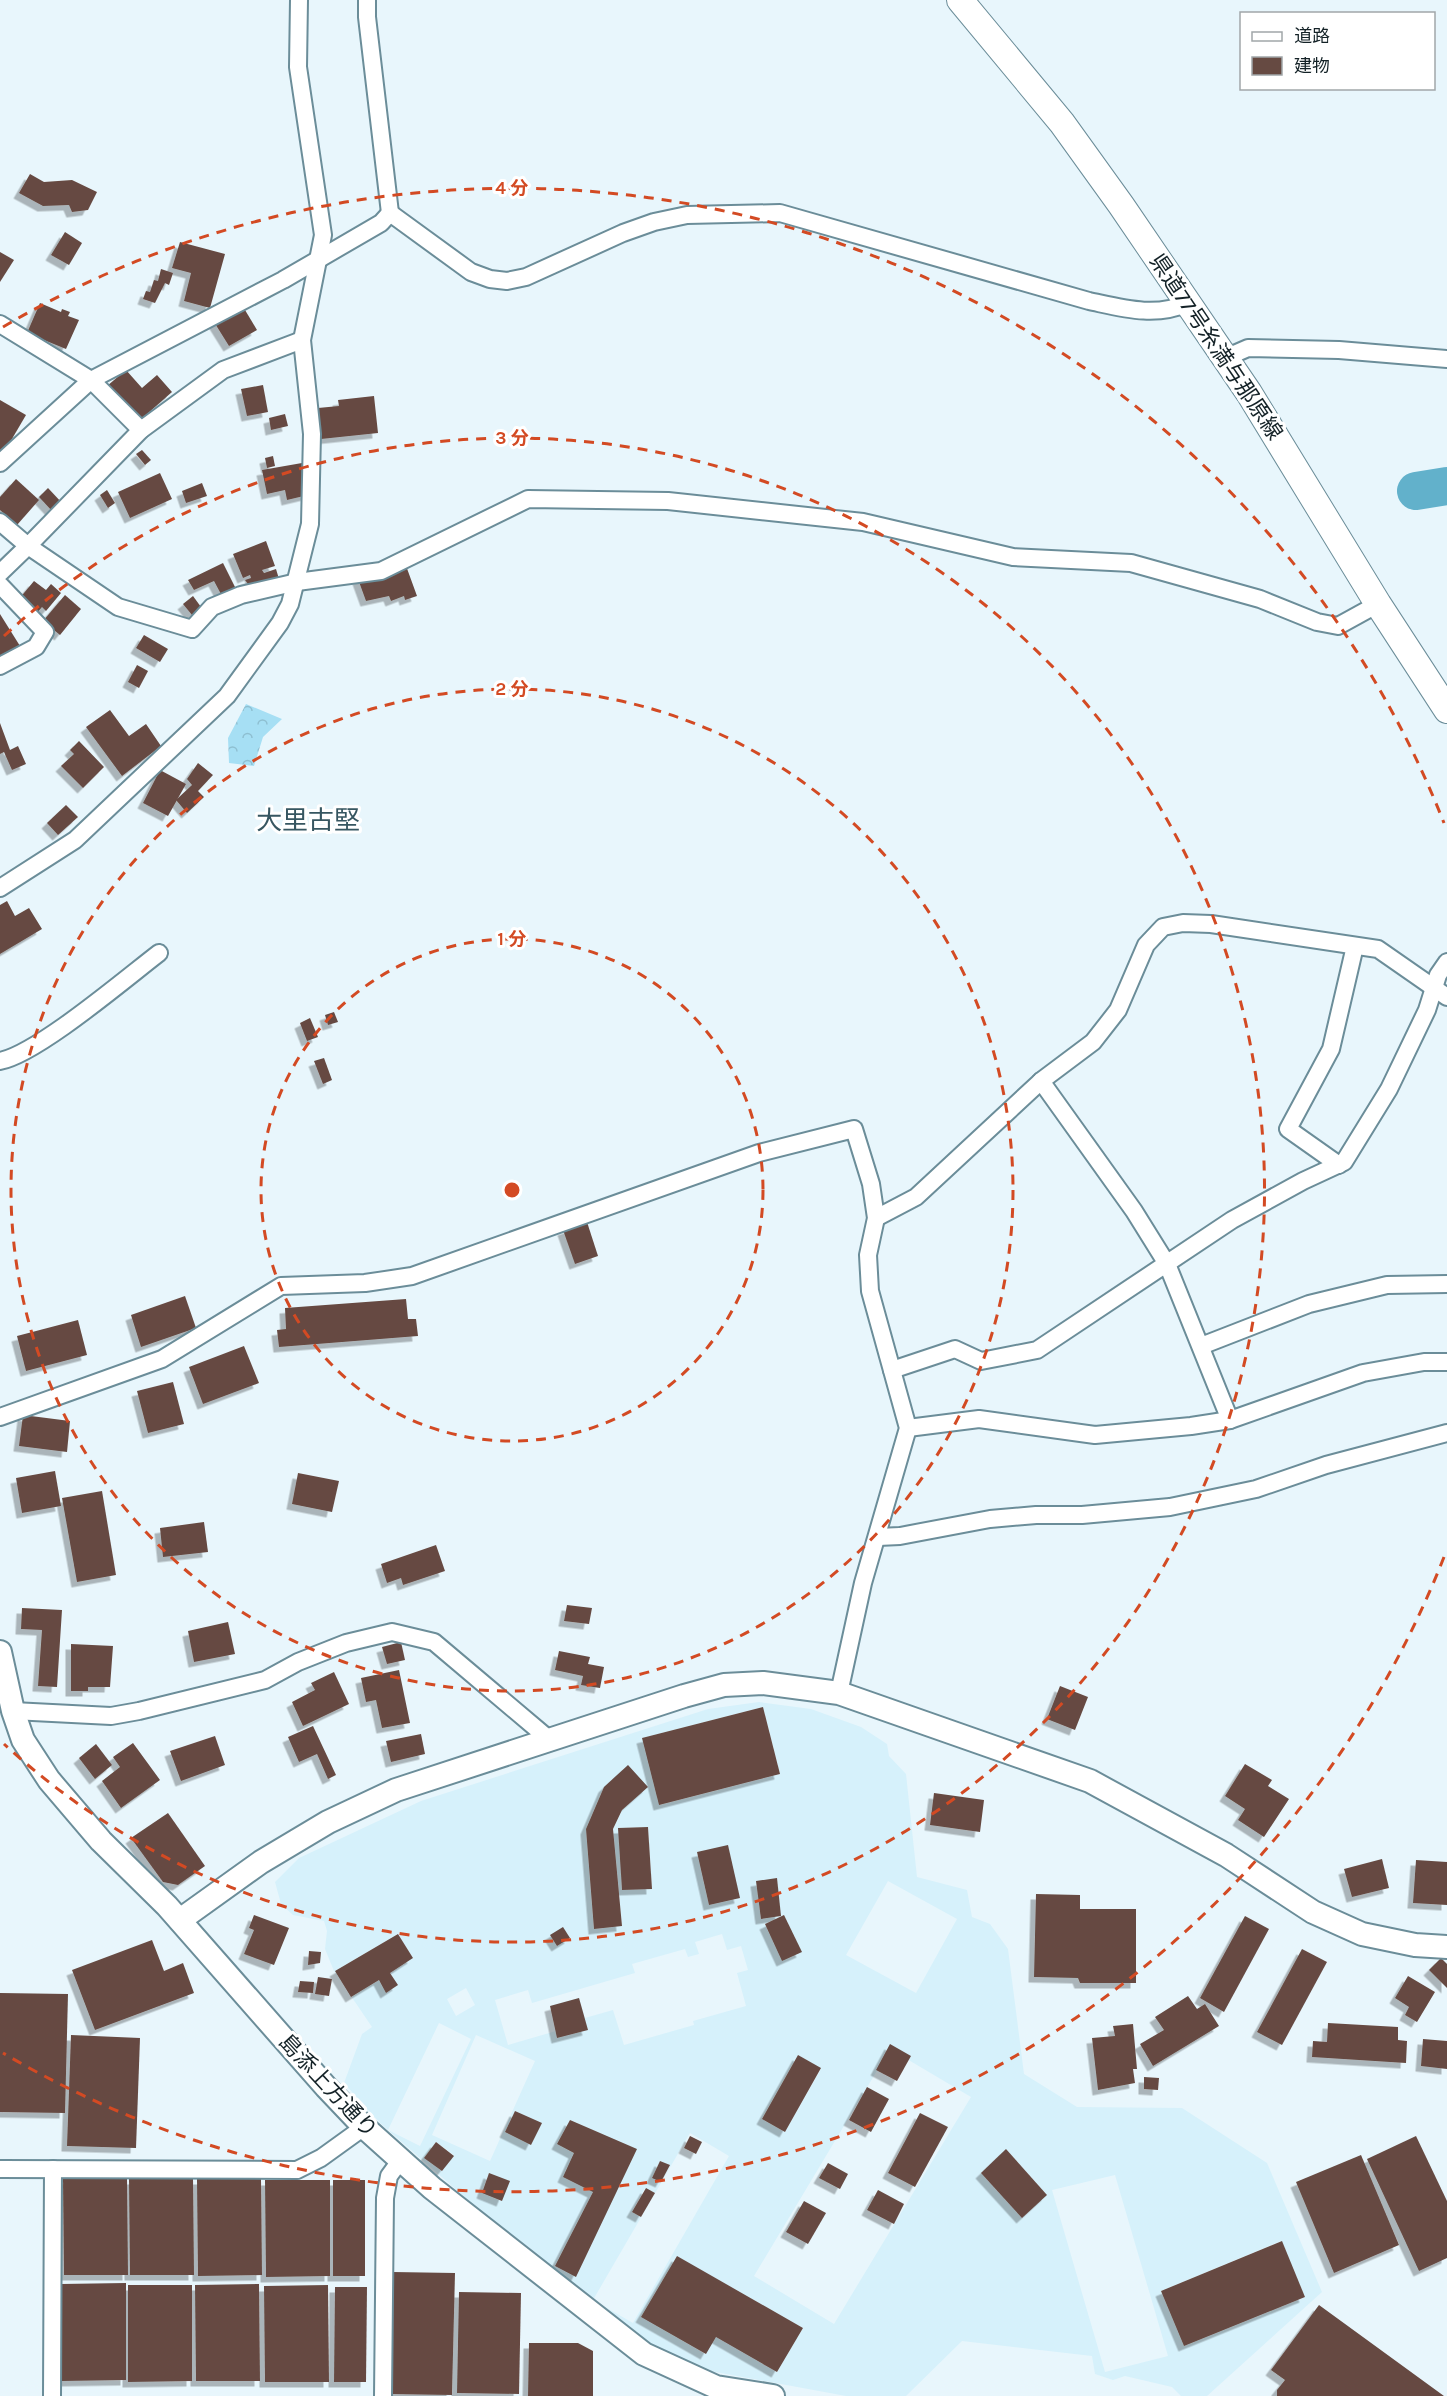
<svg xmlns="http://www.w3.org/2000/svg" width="1447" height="2396" viewBox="0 0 1447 2396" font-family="Karla,'Noto Sans JP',sans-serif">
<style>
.built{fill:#d6f1fb;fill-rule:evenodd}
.forest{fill:url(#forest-crowns)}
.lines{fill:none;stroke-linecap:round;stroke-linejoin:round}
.river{stroke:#62b1cb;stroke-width:38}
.building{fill:#664a42;filter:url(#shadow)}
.street-casing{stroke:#6b8d99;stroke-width:20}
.secondary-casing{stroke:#6b8d99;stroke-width:26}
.primary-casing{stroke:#6b8d99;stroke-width:28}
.street{stroke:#fff;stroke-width:16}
.secondary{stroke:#fff;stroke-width:22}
.primary{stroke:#fff;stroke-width:26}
.ring{fill:none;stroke:#d34a23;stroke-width:3;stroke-dasharray:10 8}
.labels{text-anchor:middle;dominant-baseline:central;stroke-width:6;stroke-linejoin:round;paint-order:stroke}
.street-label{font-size:22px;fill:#142227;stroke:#fff}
.quarter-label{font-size:26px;fill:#365661;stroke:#fff}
.centre{fill:#d34a23;stroke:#fff;stroke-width:3}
.ring-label{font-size:18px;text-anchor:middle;font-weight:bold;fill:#d34a23;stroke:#fff;stroke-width:6;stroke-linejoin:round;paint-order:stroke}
</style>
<defs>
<pattern id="forest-crowns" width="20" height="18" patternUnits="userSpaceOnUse" patternTransform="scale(1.5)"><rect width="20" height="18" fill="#a6dff4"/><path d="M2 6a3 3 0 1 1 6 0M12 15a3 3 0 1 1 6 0" fill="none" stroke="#8ebfd1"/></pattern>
<filter id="shadow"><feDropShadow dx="-5.5" dy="5.5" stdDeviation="0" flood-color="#0004"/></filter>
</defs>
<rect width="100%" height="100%" fill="#e8f6fc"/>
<path class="built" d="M759 1702 811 1709 861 1727 887 1744 889 1756 906 1774 917 1877 967 1890 972 1917 990 1924 1008 1949 1024 2074 1077 2107 1182 2108 1267 2163 1322 2292 1207 2396H1181L1172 2387 1125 2376 1113 2380 1095 2374 1092 2356 962 2341 906 2396H846L710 2371 664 2354 574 2293 379 2122 344 2083 362 2034 372 2027 334 1971 325 1949 327 1931 324 1921 293 1915 281 1904 275 1882 299 1858 421 1801 708 1709ZM763 1707 780 1774 660 1805 643 1738ZM604 1787H647L622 1810 613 1829 622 1926 594 1929 586 1829ZM648 1827 652 1888 622 1890 619 1828ZM697 1852 739 1898 709 1905ZM756 1881 781 1916 761 1919ZM888 1881 957 1919 916 1993 846 1955ZM784 1915 801 1951 782 1960 765 1924ZM398 1934 413 1958 390 1973 397 1986 386 1992 379 1980 351 1997 335 1971ZM722 1934 727 1950 741 1946 748 1970 737 1973 746 2006 693 2021 694 2025 624 2045 613 2010 585 2018 579 1998 550 2006 556 2031 508 2045 495 2000 528 1990 532 2003 635 1973 632 1964 685 1949 688 1957 699 1954 695 1942ZM466 1988 475 2005 456 2016 447 1999ZM439 2023 471 2039 420 2146 388 2130ZM476 2035 535 2061 490 2161 432 2135ZM890 2049 971 2097 834 2324 754 2276ZM798 2055 821 2069 785 2132 762 2119ZM515 2111 541 2123 531 2145 505 2132ZM570 2120 636 2150 576 2276 556 2265 593 2192 574 2153 558 2144ZM690 2133 729 2156 633 2323 593 2300ZM436 2142 454 2155 442 2171 425 2158ZM1007 2150 1047 2195 1022 2218 981 2173ZM660 2161 670 2166 661 2182 652 2178ZM489 2173 501 2201 482 2193ZM1115 2175 1168 2356 1105 2372 1052 2190ZM645 2188 655 2193 641 2217 632 2212ZM1281 2241 1305 2297 1184 2346 1161 2291ZM677 2257 803 2328 777 2372 716 2337 705 2354 642 2317Z"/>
<path class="forest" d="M246 704 282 719 263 737 254 766 229 763 228 738Z"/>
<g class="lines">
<path class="river" d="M1416 491 1447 486"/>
</g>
<g class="building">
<path d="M30 174 44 182 72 180 97 192 88 210 72 212 69 205 43 206 19 193Z"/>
<path d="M65 232 82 243 69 265 51 255Z"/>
<path d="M180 242 225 254 210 308 184 301 191 273 172 268Z"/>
<path d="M0 252 14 260 0 282Z"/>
<path d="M161 269 173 273 169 285 165 283 155 303 143 299 146 291 150 292 154 280 158 281Z"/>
<path d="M40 303 61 312 62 309 70 312 68 316 79 320 66 349 27 333Z"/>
<path d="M242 305 257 330 229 346 214 322Z"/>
<path d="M126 370 142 388 157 375 172 392 139 421 107 386Z"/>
<path d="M263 385 268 412 247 416 241 389Z"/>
<path d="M374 396 378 433 321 439 318 408 339 406 338 400Z"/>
<path d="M0 400 26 415 2 456 0 455Z"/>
<path d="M285 414 288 426 271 430 269 418Z"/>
<path d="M142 450 151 460 145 465 136 454Z"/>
<path d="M273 456 275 466 267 468 265 458Z"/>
<path d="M302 463 308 495 287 500 285 490 267 494 262 470Z"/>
<path d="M160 473 172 499 130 518 118 492Z"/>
<path d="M16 479 39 500 17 525 0 510V497Z"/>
<path d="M202 483 207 496 186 503 182 491Z"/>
<path d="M48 488 63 504 53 512 39 497Z"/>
<path d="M107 490 115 503 108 508 100 495Z"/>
<path d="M266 541 275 566 262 570 264 573 276 569 279 579 251 588 245 580 251 578 250 575 243 578 233 554Z"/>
<path d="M223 563 236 589 222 596 214 581 194 590 188 580Z"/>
<path d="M405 563 417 596 405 600 404 596 391 601 389 596 366 601 358 579Z"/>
<path d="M34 581 46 590 51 584 61 593 46 611 42 607 36 614 19 599Z"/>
<path d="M65 595 81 609 60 635 43 621Z"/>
<path d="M193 596 201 607 192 615 183 604Z"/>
<path d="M0 614 20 646 0 659Z"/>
<path d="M144 635 168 649 160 662 136 648Z"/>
<path d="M137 665 148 671 139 688 128 682Z"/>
<path d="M110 710 129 736 146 724 161 746 122 776 86 727Z"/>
<path d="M0 723 10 750 18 746 26 764 12 770 4 752 0 754Z"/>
<path d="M79 741 104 767 83 788 61 766 74 754 70 750Z"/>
<path d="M198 763 213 775 198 791 204 797 187 813 176 800 192 785 187 779Z"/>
<path d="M160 770 186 784 168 816 143 803Z"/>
<path d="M66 805 78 817 58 835 47 823Z"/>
<path d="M7 901 15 916 29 908 42 929 0 954V905Z"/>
<path d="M334 1012 338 1022 328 1025 325 1015Z"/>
<path d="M310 1018 318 1037 307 1041 300 1023Z"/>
<path d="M324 1058 332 1080 323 1084 314 1061Z"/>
<path d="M587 1222 598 1256 575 1264 563 1230Z"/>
<path d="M185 1296 196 1328 141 1347 131 1315Z"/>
<path d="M406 1299 408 1319H416L418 1336 279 1347 277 1330 286 1329 285 1308Z"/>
<path d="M78 1320 87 1355 26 1371 17 1336Z"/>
<path d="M244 1346 259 1383 203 1404 189 1367Z"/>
<path d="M173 1382 184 1424 148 1433 137 1391Z"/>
<path d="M23 1415 70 1421 67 1452 19 1446Z"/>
<path d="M55 1471 61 1506 22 1513 16 1478Z"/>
<path d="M298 1473 339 1481 332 1512 292 1504Z"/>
<path d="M102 1491 116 1575 77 1582 62 1498Z"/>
<path d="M204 1522 208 1552 163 1557 160 1528Z"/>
<path d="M436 1545 445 1571 403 1585 401 1578 387 1583 381 1564Z"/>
<path d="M567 1605 592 1608 589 1624 564 1621Z"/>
<path d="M22 1608 62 1610 57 1687 38 1686 42 1630 21 1629Z"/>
<path d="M228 1622 235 1654 194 1662 188 1631Z"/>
<path d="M401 1642 405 1660 387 1664 382 1647Z"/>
<path d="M71 1644 113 1646 110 1687H88V1691H71Z"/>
<path d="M559 1651 590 1657 588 1664 604 1667 600 1688 581 1685 583 1676 555 1670Z"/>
<path d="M399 1670 410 1723 382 1728 376 1700 366 1702 361 1678Z"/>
<path d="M334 1672 349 1704 303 1726 292 1702 315 1690 311 1683Z"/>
<path d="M1060 1686 1088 1697 1075 1730 1047 1719Z"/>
<path d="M763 1707 780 1774 659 1805 642 1738Z"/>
<path d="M313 1726 336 1775 328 1779 317 1754 299 1762 288 1737Z"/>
<path d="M421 1734 425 1754 391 1762 386 1741Z"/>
<path d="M215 1736 225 1765 181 1781 170 1751Z"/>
<path d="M133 1743 160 1780 121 1808 102 1781 120 1767 113 1757Z"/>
<path d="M96 1744 112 1765 95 1779 79 1758Z"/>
<path d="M1245 1764 1272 1780 1268 1786 1289 1799 1264 1837 1238 1820 1245 1809 1225 1796Z"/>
<path d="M628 1765 648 1787 622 1810 613 1829 622 1926 594 1929 586 1829 604 1787Z"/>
<path d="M934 1793 984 1800 980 1832 930 1825Z"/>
<path d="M168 1813 205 1866 178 1885 163 1882 131 1838Z"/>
<path d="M648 1827 652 1889 622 1890 618 1828Z"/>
<path d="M728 1845 740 1898 709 1905 697 1852Z"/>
<path d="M1382 1859 1389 1888 1352 1897 1344 1869Z"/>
<path d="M1416 1860 1447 1862V1905L1413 1903Z"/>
<path d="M777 1878 781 1916 761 1919 756 1881Z"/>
<path d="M1036 1894 1080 1895V1909H1136V1983H1080L1078 1978 1034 1977Z"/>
<path d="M254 1915 289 1928 274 1965 244 1954 254 1930 249 1928Z"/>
<path d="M784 1915 802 1952 782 1961 765 1924Z"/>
<path d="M1245 1916 1269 1929 1224 2012 1200 1998Z"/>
<path d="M563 1927 570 1938 557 1946 550 1935Z"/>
<path d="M398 1934 413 1958 390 1973 398 1985 386 1993 379 1980 351 1997 335 1971Z"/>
<path d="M152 1940 164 1971 183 1963 194 1993 95 2030 72 1970Z"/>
<path d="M1302 1949 1327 1962 1282 2045 1257 2032Z"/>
<path d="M309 1951 321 1952 320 1963 308 1965Z"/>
<path d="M1441 1958 1447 1964V1988L1429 1970Z"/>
<path d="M1408 1976 1435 1992 1417 2022 1405 2015 1409 2007 1395 1998Z"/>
<path d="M318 1977 332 1979 329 1996 315 1994Z"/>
<path d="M300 1981 314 1982 313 1993 298 1992Z"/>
<path d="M0 1993 68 1994 65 2113 0 2112Z"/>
<path d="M1188 1996 1197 2009 1205 2004 1219 2026 1153 2066 1140 2044 1164 2030 1155 2017Z"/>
<path d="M579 1998 588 2030 557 2038 550 2006Z"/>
<path d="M1328 2023 1398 2027V2040L1407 2041 1406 2063 1312 2057 1313 2041 1327 2042Z"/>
<path d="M1133 2024 1137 2069H1133L1135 2083 1098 2090 1092 2038 1115 2036 1113 2026Z"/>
<path d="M71 2035 140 2038 136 2148 67 2146Z"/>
<path d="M1423 2039 1447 2041V2069L1421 2066Z"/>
<path d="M890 2044 911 2056 897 2081 876 2070Z"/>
<path d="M798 2055 821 2068 785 2132 762 2119Z"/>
<path d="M1144 2077 1159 2078 1158 2090 1144 2089Z"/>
<path d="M867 2087 889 2099 871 2132 849 2120Z"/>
<path d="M515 2111 542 2123 531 2145 505 2132Z"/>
<path d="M920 2113 948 2127 915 2187 888 2173Z"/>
<path d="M570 2120 637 2149 576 2277 555 2266 593 2192 563 2177 574 2153 557 2144Z"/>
<path d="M690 2136 702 2142 696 2154 684 2148Z"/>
<path d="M1416 2136 1447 2201V2258L1419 2271 1367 2159Z"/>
<path d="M436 2142 454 2156 442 2171 424 2158Z"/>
<path d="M1006 2149 1047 2195 1022 2218 981 2173Z"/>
<path d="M1361 2155 1399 2245 1334 2273 1296 2182Z"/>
<path d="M660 2161 670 2165 661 2182 652 2178Z"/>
<path d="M828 2163 848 2174 840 2189 819 2178Z"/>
<path d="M489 2173 510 2181 502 2201 482 2193Z"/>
<path d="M127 2178 128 2275H64L63 2179Z"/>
<path d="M193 2178 194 2275H130L129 2179Z"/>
<path d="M197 2179H261L262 2275 198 2276Z"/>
<path d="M265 2180H330V2276L266 2277Z"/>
<rect x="333" y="2180" width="32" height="96"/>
<path d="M646 2188 655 2193 641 2217 632 2212Z"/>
<path d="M878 2190 904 2204 894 2224 867 2210Z"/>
<path d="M804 2201 826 2213 808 2244 786 2232Z"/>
<path d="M1282 2241 1305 2297 1184 2346 1161 2291Z"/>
<path d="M677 2256 803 2328 777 2372 716 2337 706 2354 641 2317Z"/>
<path d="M393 2272 455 2273 452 2395 390 2394Z"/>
<path d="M126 2283V2380L62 2381 61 2284Z"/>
<path d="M259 2284 260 2381H196L195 2285Z"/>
<path d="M128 2285H192V2381L128 2382Z"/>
<path d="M328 2285 329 2382H265L264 2286Z"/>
<path d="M335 2287H367L366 2382H334Z"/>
<path d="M459 2292 521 2293 519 2394 457 2393Z"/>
<path d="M1319 2305 1444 2396H1277V2390L1285 2380 1271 2370Z"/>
<path d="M529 2343H578L593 2351V2396H528Z"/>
</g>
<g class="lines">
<g class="street-casing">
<g id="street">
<path d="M367 0V17L390 213"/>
<path d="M0 324 91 380 141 430"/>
<path d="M1225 358 1248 348 1339 350 1447 359"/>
<path d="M0 463 91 380 283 280 381 223 390 213 471 272 490 279 507 281 526 277 623 233 654 222 687 215 780 213 1089 301C1122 308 1155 318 1188 303"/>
<path d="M0 522 28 546 141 430 223 370 302 340"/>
<path d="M0 573 28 546 118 607 192 629 212 607 241 595 297 582 381 571 528 499 668 501 863 522 1013 557 1131 563 1260 599 1317 622 1338 626 1378 604"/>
<path d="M0 585 45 632 36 647 0 666"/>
<path d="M0 888 75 840 227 696 280 623 290 604 310 524 312 434 302 340 323 235 298 67 299 0"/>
<path d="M0 1061C37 1054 125 979 159 953"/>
<path d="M1041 1081 1134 1211 1167 1264 1230 1420"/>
<path d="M1339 1165 1288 1129 1331 1049 1355 946"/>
<path d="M876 1218 916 1197 1041 1081 1093 1042 1118 1010 1146 945 1163 927 1183 923 1211 924 1378 949 1447 997"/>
<path d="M1201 1346 1309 1304 1387 1285 1447 1284"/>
<path d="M892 1370 955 1349 981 1361 1037 1350 1232 1220 1303 1181 1344 1162 1389 1089 1427 1010 1438 975 1447 962"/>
<path d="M0 1417 162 1359 281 1286 365 1283 412 1276 759 1153 854 1129 871 1184 876 1218 868 1255 870 1291 908 1428 863 1583 839 1693"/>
<path d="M908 1428 979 1419 1095 1435 1191 1426 1230 1420 1363 1373 1424 1362H1447"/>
<path d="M878 1537 900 1536 990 1519 1036 1515H1082L1170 1507 1256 1489 1326 1465 1447 1433"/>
<path d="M13 1711 111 1716 139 1711 265 1680 298 1662 346 1643 392 1632 434 1642 550 1740"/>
<path d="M0 2169 297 2170 321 2158 364 2127"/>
<path d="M52 2396 53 2169"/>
<path d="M383 2396 385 2198 389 2176 400 2161"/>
</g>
</g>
<g class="secondary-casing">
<g id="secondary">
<path d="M0 1652 13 1711 23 1740 49 1780 101 1841 167 1906 326 2087 364 2127 432 2188 644 2354 716 2387 773 2396"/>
<path d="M180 1920 261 1862 328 1822 396 1790 684 1696 724 1685 763 1683 839 1693 1090 1781 1226 1855 1313 1912 1362 1934 1415 1945 1447 1947"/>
</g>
</g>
<g class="primary-casing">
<path id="primary" d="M960 0 1062 123 1121 205 1249 393 1378 604 1447 710"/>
</g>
<use href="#street" class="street"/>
<use href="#secondary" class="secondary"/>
<use href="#primary" class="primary"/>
</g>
<g class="ring">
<circle cx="512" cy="1190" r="251"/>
<circle cx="512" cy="1190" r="501"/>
<path d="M4 636A752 752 0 1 1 4 1744"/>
<path d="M1444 1557A1002 1002 0 0 1 3 2053M3 327A1002 1002 0 0 1 1444 823"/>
</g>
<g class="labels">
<g class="street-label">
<text transform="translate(1216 347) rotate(56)">県道77号糸満与那原線</text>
<text transform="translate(328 2086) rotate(47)">島添上方通り</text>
</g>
<g class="quarter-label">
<text x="308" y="820">大里古堅</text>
</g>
</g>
<circle cx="512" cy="1190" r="9" class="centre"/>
<g class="ring-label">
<text x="512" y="194">4 分</text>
<text x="512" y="444">3 分</text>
<text x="512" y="695">2 分</text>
<text x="512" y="945">1 分</text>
</g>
<rect x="1240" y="12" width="195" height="78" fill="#ffffff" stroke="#a1a7a9" stroke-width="1.5"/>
<rect x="1252" y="32" width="30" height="9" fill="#ffffff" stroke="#a1a7a9" stroke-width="1.5"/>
<text x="1294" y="42" font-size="18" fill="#142227">道路</text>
<rect x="1252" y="57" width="30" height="18" fill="#664a42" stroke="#a1a7a9" stroke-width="1.5"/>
<text x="1294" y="72" font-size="18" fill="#142227">建物</text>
</svg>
